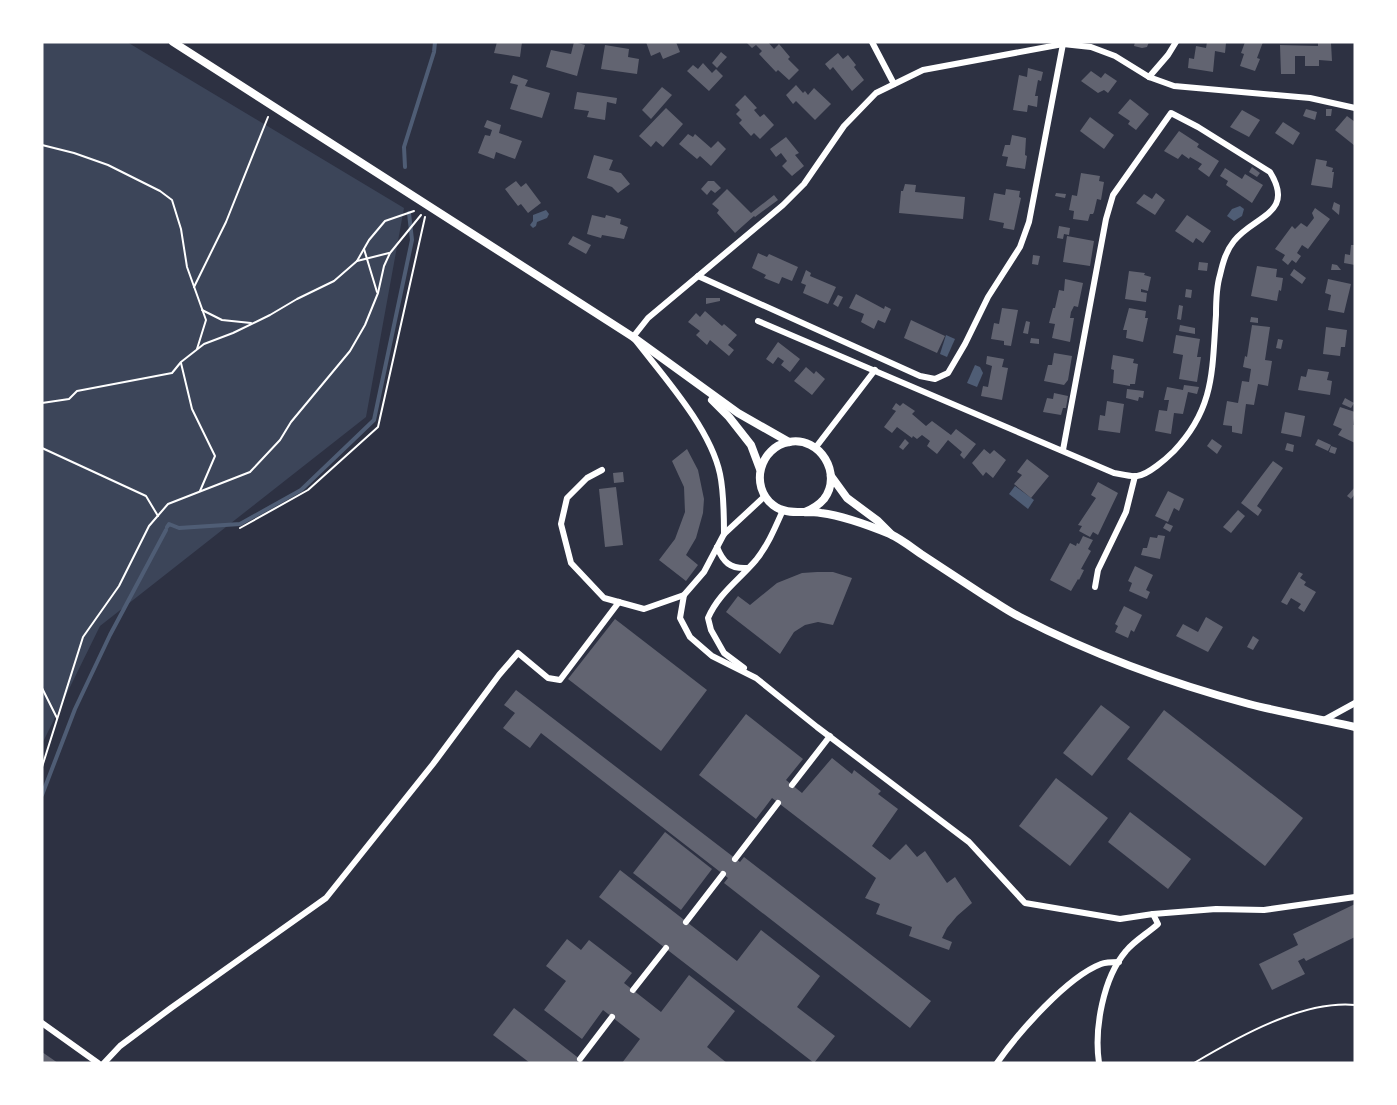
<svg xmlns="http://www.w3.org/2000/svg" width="1397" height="1105" viewBox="0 0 1397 1105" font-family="Raleway,sans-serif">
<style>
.green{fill:#3c4559}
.water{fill:#4f5d75}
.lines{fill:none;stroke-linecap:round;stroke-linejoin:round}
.stream{stroke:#4f5d75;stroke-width:4}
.building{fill:#626471}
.path{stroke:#fff;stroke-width:2}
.minor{stroke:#fff;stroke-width:6}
.tertiary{stroke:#fff;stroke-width:8}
</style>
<rect width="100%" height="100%" fill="#2d3142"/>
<path class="green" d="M42 42H127L404 208 366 417 100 626 42 744Z"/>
<g class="water">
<path d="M1240 206 1244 209 1242 216 1234 221 1227 216 1232 209Z"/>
<path d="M546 210 549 214 547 218 537 222 536 226 533 228 530 225 533 221V215Z"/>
<path d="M946 335 955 339 947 357 940 354Z"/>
<path d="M975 365 980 367 983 373 977 387 967 383Z"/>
<path d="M1015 486 1034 500 1028 509 1009 494Z"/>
</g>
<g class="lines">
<g class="stream">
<path d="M405 167 404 147 434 52 435 42"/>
<path d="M167 527 169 524 179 528 240 524 301 490 374 420 412 240 409 213"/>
<path d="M42 795 75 709 110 635 166 530"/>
</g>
</g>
<g class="building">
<path d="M497 42H522L520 57 494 53Z"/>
<path d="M574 42 585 45 577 76 546 67 551 50 571 54Z"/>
<path d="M646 42H676L680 52 663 59 660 52 651 56Z"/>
<path d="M746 42H768L774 49 779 44 790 57 788 59 799 70 789 80 778 70 776 72 759 54 762 51 756 45 752 48Z"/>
<path d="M1135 42H1149L1147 47 1142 48 1134 46Z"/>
<path d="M1207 42 1226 43 1225 53 1215 51 1213 72 1188 68 1189 58 1194 59 1196 46 1206 48Z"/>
<path d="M1245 42H1263L1257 58 1260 59 1255 71 1240 66 1244 54 1241 53Z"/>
<path d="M1318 43H1331L1332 61 1319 60V66H1305V56H1295V74H1281L1280 45 1318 46Z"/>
<path d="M605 45 629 49 628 57 639 59 637 74 601 69Z"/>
<path d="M721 52 727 57 717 68 712 63Z"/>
<path d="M838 53 843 59 848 55 856 65 854 67 864 80 852 91 833 67 830 70 825 64Z"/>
<path d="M703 63 712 73 716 69 723 76 709 91 687 71 693 65 698 69Z"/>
<path d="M1028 68 1043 72 1041 81 1038 80 1035 96H1038L1037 107 1028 105 1027 112 1013 110 1019 75 1027 77Z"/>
<path d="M1091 71 1101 78 1105 73 1117 81 1108 93 1104 90 1098 93 1081 81Z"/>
<path d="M513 75 528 80 525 86 550 93 542 118 510 109 518 85 510 83Z"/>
<path d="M796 85 803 93 805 91 808 95 814 88 831 104 815 120 796 101 793 104 786 95Z"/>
<path d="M662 87 672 95 651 119 642 110Z"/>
<path d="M577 92 617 98 616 104 607 102 605 120 587 117 589 111 574 109Z"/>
<path d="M745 95 757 108 754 110 760 117 764 114 774 125 760 139 754 133 751 136 739 123 742 120 736 114 740 110 735 105Z"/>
<path d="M1130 99 1149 114 1136 130 1128 124 1130 121 1118 113Z"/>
<path d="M666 108 683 124 663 147 656 141 651 147 639 136Z"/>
<path d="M1306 109 1317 112 1315 120 1303 116Z"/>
<path d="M1326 109H1332L1331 116H1326Z"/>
<path d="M1242 110 1260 120 1249 137 1230 127Z"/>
<path d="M1347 116 1355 122V146L1335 130Z"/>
<path d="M1090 117 1114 135 1104 149 1080 131Z"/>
<path d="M487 120 501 125 499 133 522 141 515 159 496 152 494 159 478 153 485 135 490 136 492 130 484 127Z"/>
<path d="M1283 122 1300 133 1293 145 1275 133Z"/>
<path d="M1179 131 1199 144 1197 147 1219 161 1209 177 1198 169 1202 164 1190 157 1189 159 1182 154 1178 159 1164 151Z"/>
<path d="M688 134 693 137 695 134 711 148 718 141 726 149 711 166 700 156 697 159 679 144Z"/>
<path d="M1012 135 1026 138 1025 155 1027 156 1025 169 1006 166 1008 157 1002 156 1005 145H1010Z"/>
<path d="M786 137 799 153 795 155 804 166 792 176 782 166 787 161 781 153 776 157 770 149Z"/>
<path d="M594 155 613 160 609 170 621 173 630 184 618 193 612 187 587 178Z"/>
<path d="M1316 159 1327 161 1326 166 1333 168 1332 172H1334L1332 188 1311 185Z"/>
<path d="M1252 167 1260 173 1257 177 1249 172Z"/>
<path d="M1225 168 1242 179 1245 174 1263 185 1252 203 1226 185 1228 181 1220 176Z"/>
<path d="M1081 173 1100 176 1099 181 1104 182 1101 200 1097 199 1094 212 1093 214H1090L1088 221 1073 219 1074 211 1069 210 1072 195 1077 196Z"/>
<path d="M516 181 521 187 526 183 541 203 528 213 521 204 518 206 505 189Z"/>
<path d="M708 181H714L721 188 715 193 711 190 707 195 701 189Z"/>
<path d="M905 184 916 185 915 192 965 197 963 219 899 213 901 191H903Z"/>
<path d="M727 189 751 213 774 195 778 200 755 217 754 216 735 233 717 213 719 210 712 204Z"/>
<path d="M1006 189 1020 191 1019 197 1021 198 1014 230 1003 228 1004 223 989 220 994 193 1005 195Z"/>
<path d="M1056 193 1066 194 1065 198 1055 196Z"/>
<path d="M1156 193 1165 200 1155 215 1136 203 1144 194 1152 199Z"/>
<path d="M1334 202 1340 205 1339 215 1332 209Z"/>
<path d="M1315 208 1330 219 1308 249 1302 245 1297 253 1301 256 1296 263 1292 260 1288 265 1282 260 1285 255 1275 249 1292 226 1295 229 1301 223 1307 227 1314 218 1312 213Z"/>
<path d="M592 215 605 218 606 215 621 219 620 224 628 227 624 239 602 235 601 238 587 234Z"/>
<path d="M1187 215 1211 231 1203 243 1196 238 1193 243 1175 231Z"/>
<path d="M1059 226 1070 228 1069 235 1064 234 1063 239 1057 238Z"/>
<path d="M573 236 591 245 586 254 568 244Z"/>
<path d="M1067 236 1094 241 1090 266 1063 262Z"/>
<path d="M1351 245H1355V265L1344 263 1345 254 1350 255Z"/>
<path d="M758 253 767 257 769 254 798 267 792 281 782 277 779 284 764 278 766 275 752 268Z"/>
<path d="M1033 255 1040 256 1038 265 1032 264Z"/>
<path d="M1199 262 1208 263 1207 271 1198 270Z"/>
<path d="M1332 264 1337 265 1341 270H1331Z"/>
<path d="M1257 266 1277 269 1276 277 1283 278 1281 291 1279 290 1277 301 1251 296Z"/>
<path d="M1294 269 1306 278 1302 284 1290 275Z"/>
<path d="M806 270 811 273 810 276 836 287 828 304 803 293 806 285 801 283Z"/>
<path d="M1129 271 1145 273 1144 275 1151 277 1148 291 1141 289V292L1147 293 1146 302 1125 299Z"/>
<path d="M1065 279 1083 283 1078 307 1074 306 1071 312 1070 318H1074L1070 342 1052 338 1055 324 1049 323 1053 308H1055L1059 290 1064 291Z"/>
<path d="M1328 279 1351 284 1344 313 1328 310 1331 295 1325 293Z"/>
<path d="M1186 289 1192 290 1191 298 1185 297Z"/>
<path d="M856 294 884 309 885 306 891 309 885 323 878 320 874 329 861 322 864 314 849 308Z"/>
<path d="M838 295 843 297 838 307 833 304Z"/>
<path d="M706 298H720V301L706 304Z"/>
<path d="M1179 305 1183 306 1181 320 1177 319Z"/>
<path d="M1002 308 1018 310 1011 346 1004 345V341L991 339 994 323 999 324Z"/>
<path d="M1129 308 1146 311 1145 318H1148L1143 342 1126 338 1127 330H1123Z"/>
<path d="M705 311 722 326 724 324 737 335 728 345 734 350 729 356 710 340 707 345 696 335 700 331 688 322 696 313 700 317Z"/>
<path d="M1251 317 1258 318V323L1250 322Z"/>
<path d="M911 320 945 336 937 353 904 338Z"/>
<path d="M1026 321 1030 322 1028 334 1023 333Z"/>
<path d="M1180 325 1195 328V334L1179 331Z"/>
<path d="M1252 325 1270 327 1265 360 1272 361 1268 386 1258 384 1254 405 1246 404 1242 434 1232 432V426L1223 425 1227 401 1238 403 1242 381 1249 382 1251 369 1243 367 1245 356 1247 357Z"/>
<path d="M1326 327 1347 330 1345 347H1341L1340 356 1323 354Z"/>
<path d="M1176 335 1200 339 1197 357H1201L1197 382 1179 379 1183 355 1173 353Z"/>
<path d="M1031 338 1039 339V344L1030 343Z"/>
<path d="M1278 339 1283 340 1281 349 1276 348Z"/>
<path d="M778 342 800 359 790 372 781 365 784 361 778 357 773 364 766 359Z"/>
<path d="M1054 353 1072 356 1068 380 1064 385 1044 381 1048 365H1052Z"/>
<path d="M1113 355 1134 359 1133 363 1138 364 1135 384H1130V386L1113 383 1114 370 1111 369Z"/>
<path d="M987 356 1004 359 1002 367 1008 368 1002 400 981 396 983 386 988 387 992 366 986 364Z"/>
<path d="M806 367 814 374 816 371 825 379 812 395 794 381Z"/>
<path d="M1308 369 1329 372 1327 380 1332 381 1330 395 1298 390 1301 376 1306 377Z"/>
<path d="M1184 385 1199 387 1197 394 1188 392 1183 414 1174 413 1171 434 1155 431 1159 410 1167 411 1169 400H1164L1167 387 1183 390Z"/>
<path d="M1127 389 1144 391 1143 398 1139 397 1138 401 1126 398Z"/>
<path d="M1054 393 1068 396 1066 408H1063L1061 415 1043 412 1047 398 1053 399Z"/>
<path d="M1345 398 1354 403 1351 408 1342 404Z"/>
<path d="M1107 401 1124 404 1120 433 1098 430 1100 415 1105 416Z"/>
<path d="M896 403 900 406 903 403 915 411 912 414 926 426 932 421 951 435 956 429 976 444 964 459 960 455 962 452 948 440 937 454 927 446 930 441 922 435 917 439 913 436 912 438 897 427 892 433 884 427 896 411 892 409Z"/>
<path d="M1340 407 1355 412 1353 425H1355V443L1338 435 1342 429 1333 425Z"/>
<path d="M1285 412 1305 416 1301 437 1281 433Z"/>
<path d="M905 439 909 443 903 450 899 447Z"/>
<path d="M1212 439 1222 446 1217 454 1207 446Z"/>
<path d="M1318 439 1331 445 1328 451 1315 445Z"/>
<path d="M1287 443 1294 445 1293 452 1285 450Z"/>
<path d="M1331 446 1337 448 1335 454 1329 452Z"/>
<path d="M687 449 698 470 704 499 703 513 696 538 686 555 698 565 686 581 659 560 675 539 685 512 684 487 672 461Z"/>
<path d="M984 449 990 454 994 450 1006 460 993 478 986 472 983 476 972 463Z"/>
<path d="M1027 459 1049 476 1031 498 1014 484 1022 475 1017 472Z"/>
<path d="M1273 461 1283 468 1257 506 1262 510 1258 516 1241 503Z"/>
<path d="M623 472 624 482 614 483 613 473Z"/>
<path d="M1098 482 1118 493 1098 535 1093 532 1090 537 1079 531 1082 526 1078 525 1096 498 1091 495Z"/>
<path d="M616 487 623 545 605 547 599 489Z"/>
<path d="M1355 487V494L1351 499 1347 496Z"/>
<path d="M1168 491 1184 499 1179 511 1174 508 1168 522 1155 516Z"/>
<path d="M1238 510 1245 516 1231 533 1223 527Z"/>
<path d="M1166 523 1173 526 1170 532 1163 528Z"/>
<path d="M1158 535 1165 536 1160 559 1141 555 1143 548H1147L1150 537 1157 538Z"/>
<path d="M1083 536 1093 540 1088 549 1091 551 1081 569 1084 570 1079 580 1078 579 1071 591 1050 580 1070 543 1076 546 1077 543 1079 544Z"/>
<path d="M1135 566 1153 575 1146 590 1150 592 1147 599 1129 591 1132 583 1128 581Z"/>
<path d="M817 572H833L852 578 833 625 818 622 805 625 794 632 780 654 726 612 738 596 750 605 777 583 802 573Z"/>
<path d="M1299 572 1303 574 1300 578 1306 582 1304 585 1316 592 1304 612 1298 608 1301 604 1291 598 1287 605 1281 602Z"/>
<path d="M1124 606 1142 615 1134 632 1131 630 1128 638 1115 632 1118 626 1115 624Z"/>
<path d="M1206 617 1223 627 1208 652 1176 636 1183 624 1198 632Z"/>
<path d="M615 619 707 690 661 751 568 679Z"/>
<path d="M1253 636 1259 640 1253 650 1247 647Z"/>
<path d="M516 690 740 862 744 857 931 1001 910 1028 724 883 728 878 541 733 530 748 503 728 515 713 504 705Z"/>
<path d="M1101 705 1130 727 1092 776 1063 753Z"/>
<path d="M1164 710 1303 818 1265 866 1127 759Z"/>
<path d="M746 714 803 759 786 780 802 793 832 758 852 774 854 770 881 791 878 794 898 809 872 846 890 860 906 844 917 857 925 851 947 883 955 877 972 903 957 916 947 928 942 938 952 942 949 950 909 936 912 927 876 914 880 904 865 898 876 878 772 798 756 819 699 775Z"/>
<path d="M1056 778 1108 818 1070 866 1019 826Z"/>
<path d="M1130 812 1191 859 1168 889 1108 842Z"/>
<path d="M665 832 712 869 681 910 633 873Z"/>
<path d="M620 870 737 961 761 930 820 976 797 1007 835 1036 814 1063 599 897Z"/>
<path d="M1355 904V937L1306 961 1304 958 1298 961 1305 974 1272 990 1259 964 1298 945 1293 934Z"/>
<path d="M567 939 581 950 589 940 632 973 624 983 661 1012 689 975 735 1011 707 1047 727 1063H622L640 1039 603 1010 582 1039 544 1010 566 981 546 966Z"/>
<path d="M514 1008 585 1063H530L493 1035Z"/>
<path d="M42 1052 58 1063H42Z"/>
</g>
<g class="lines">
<g class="path">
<path d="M42 145 74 153 108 165 160 191 172 200 181 229 187 267 206 320 197 349"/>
<path d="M364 249 377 292"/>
<path d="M357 261 389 253"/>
<path d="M194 287 226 222 268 117"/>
<path d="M202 310 222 320 251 323"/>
<path d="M181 363 192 409 215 456 200 491"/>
<path d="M42 403 69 399 77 391 172 373 181 362 204 344 233 333 270 315 297 299 334 281 357 261 369 240 385 221 414 211"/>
<path d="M42 448 146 496 158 516"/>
<path d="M240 528 308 490 378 427 425 217"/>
<path d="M42 688 57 718"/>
<path d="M42 767 83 637 119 586 149 526 168 504 250 472 280 440 291 422 350 351 365 325 378 293 384 266 390 253 421 215"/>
<path d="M1194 1063C1238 1037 1303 1000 1355 1005"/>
</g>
<g class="minor">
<path d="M872 42 894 84"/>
<path d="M1149 77 1168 55 1176 42"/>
<path d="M698 276 920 376 935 379 948 373 965 344 988 297 1020 247 1029 222 1063 44"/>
<path d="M758 321 1114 473C1121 474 1130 477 1137 476 1148 475 1167 458 1174 451 1215 408 1212 370 1216 315 1216 302 1216 288 1220 275 1223 262 1226 251 1234 241 1253 216 1296 214 1270 172L1198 127 1171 113 1113 195 1106 219 1063 450"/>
<path d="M816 447 875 370"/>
<path d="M602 470 587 478 567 498 561 524 571 563 604 598 644 609 684 595 704 572 724 534 765 496"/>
<path d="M724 534C724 515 724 493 720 474 710 427 662 375 633 337L648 318 783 205 804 184 844 126 876 93 923 70 1063 44 1091 47 1115 56 1149 77 1174 86 1310 98 1355 108"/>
<path d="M717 547C723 562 730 569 747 568"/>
<path d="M1095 587 1098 570 1126 512 1135 476"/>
<path d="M684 595 680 618 690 637 712 656 756 678 817 727 969 842 1025 903 1120 919 1153 914 1158 924C1148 933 1134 941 1126 951 1103 978 1094 1029 1099 1063"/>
<path d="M744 668 724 653 711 630 708 618C719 593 739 580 756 560 768 545 775 528 783 510"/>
<path d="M1324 720 1355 703"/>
<path d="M792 785 830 736"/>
<path d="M735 859 778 803"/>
<path d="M1153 914 1216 909 1264 910 1355 897"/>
<path d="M686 922 723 874"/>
<path d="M633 990 666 948"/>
<path d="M42 1023 98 1063"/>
<path d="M580 1059 612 1017"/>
<path d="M104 1063 120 1046 171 1008 326 898 433 764 499 675 518 653 548 678 560 680 619 602"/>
<path d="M997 1063C1018 1033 1067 977 1101 964 1106 962 1113 962 1119 962"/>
</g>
<g class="tertiary">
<path d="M173 42 633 337 738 413 789 442"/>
<path d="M712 400 729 417 751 445 760 469"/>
<path d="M831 476 847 498 878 521 892 535"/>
<path d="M805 512C812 509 819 505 824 499 843 474 820 436 789 442 760 447 749 486 773 505 787 516 804 510 821 513 844 516 868 525 890 534 901 539 911 547 921 554 942 568 964 582 985 596 997 603 1008 611 1020 617 1092 654 1170 683 1249 704 1284 713 1320 719 1355 727"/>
</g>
</g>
<rect width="1397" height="1105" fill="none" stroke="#ffffff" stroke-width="87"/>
</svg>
